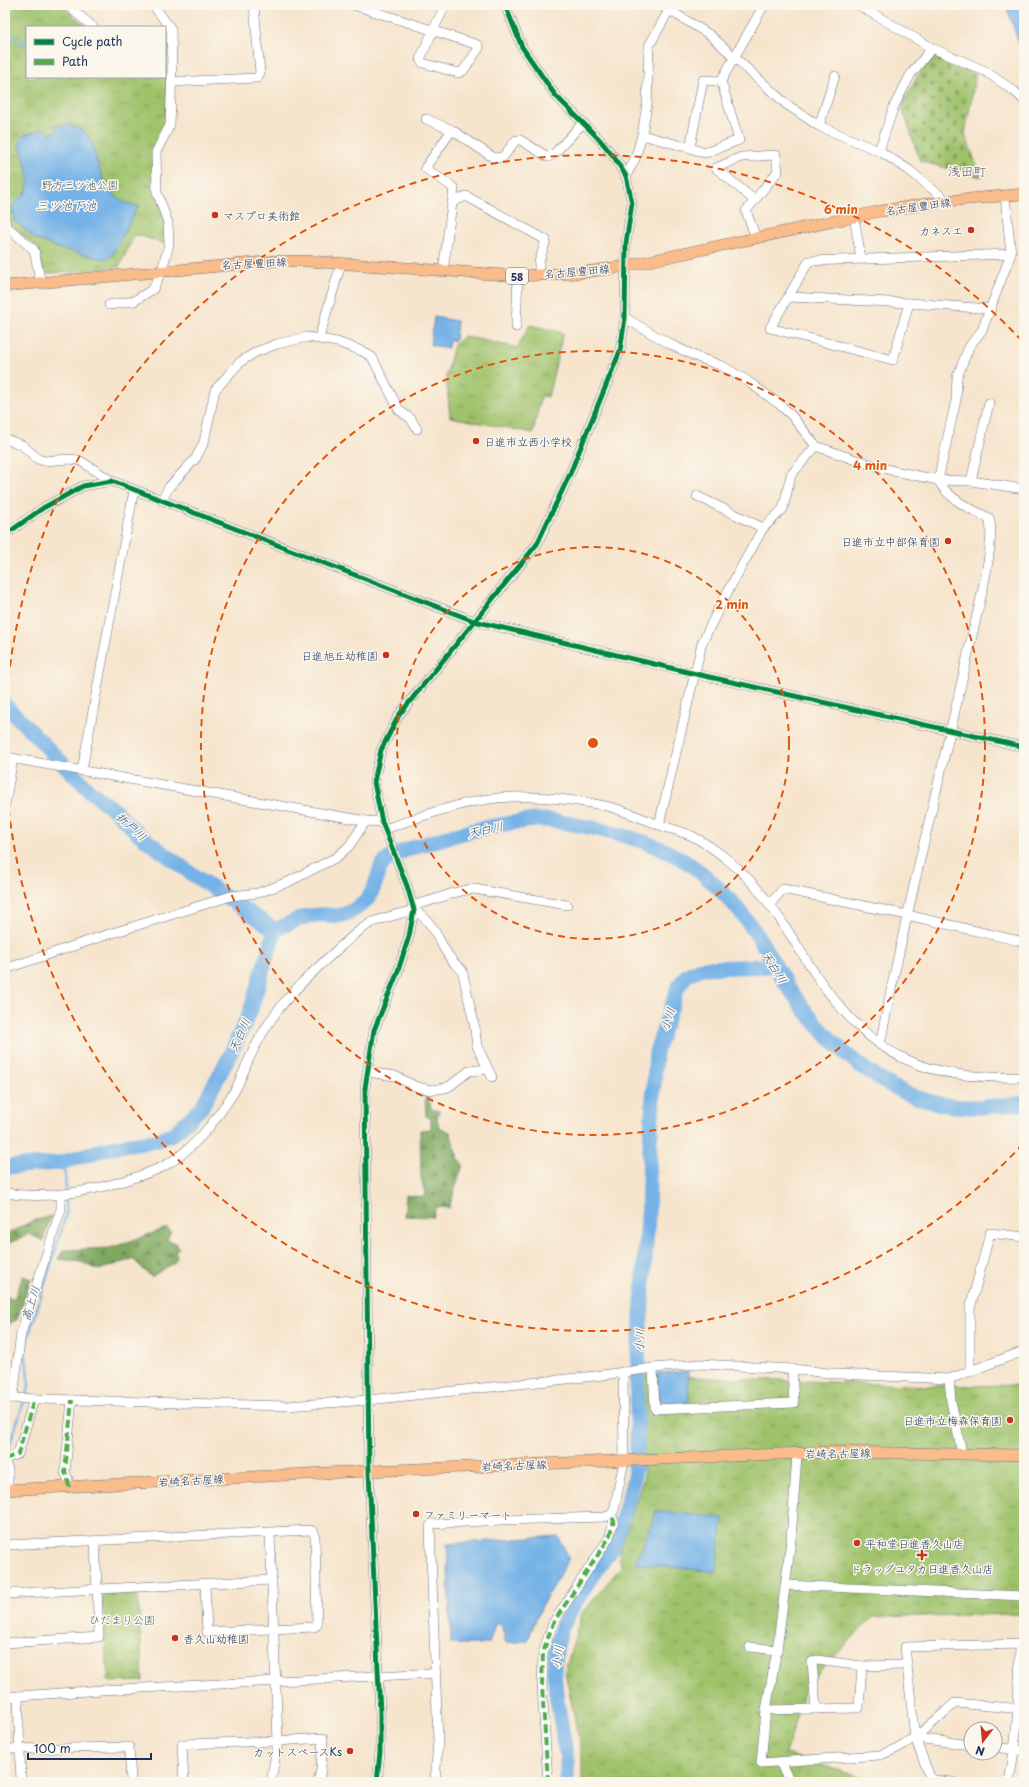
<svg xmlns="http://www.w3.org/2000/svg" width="1029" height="1787" viewBox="0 0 1029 1787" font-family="'Playpen Sans','Klee One',sans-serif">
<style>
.grass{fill:url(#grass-tufts);stroke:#5d7864}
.forest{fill:url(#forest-firs);stroke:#4d6c5e}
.cemetery{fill:url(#cemetery-stones);stroke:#5d7864}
.water{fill:#74b2e7;stroke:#4870a2}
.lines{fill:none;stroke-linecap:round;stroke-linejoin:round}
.stream{stroke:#74b2e7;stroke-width:2.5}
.river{stroke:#74b2e7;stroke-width:15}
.minor-casing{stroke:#686e84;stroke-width:10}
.major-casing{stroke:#686e84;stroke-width:12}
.minor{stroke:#fff;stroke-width:9}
.major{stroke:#f9bc8a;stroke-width:11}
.quiet{stroke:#52ab49;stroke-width:4;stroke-dasharray:8 4;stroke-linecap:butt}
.cycleway-casing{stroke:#fbf7ec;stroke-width:8}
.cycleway{stroke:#00873e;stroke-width:5}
.ring{fill:none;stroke:#de5710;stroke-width:2;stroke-dasharray:7 5}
.poi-dot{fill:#c8321e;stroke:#fbf7ec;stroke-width:1.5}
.labels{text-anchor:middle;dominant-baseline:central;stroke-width:3;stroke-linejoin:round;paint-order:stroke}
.shield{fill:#fbf7ec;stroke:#5e6b89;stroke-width:1}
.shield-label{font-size:10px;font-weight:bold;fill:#1b2f5e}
.park-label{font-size:11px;fill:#435b62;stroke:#fbf7ec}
.street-label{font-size:11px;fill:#1b2f5e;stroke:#fbf7ec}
.poi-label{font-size:11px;fill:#1b2f5e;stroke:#fbf7ec;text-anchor:start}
.water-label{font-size:12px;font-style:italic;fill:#365687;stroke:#fbf7ec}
.quarter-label{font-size:13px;fill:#675d70;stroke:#fbf7ec}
.centre{fill:#de5710;stroke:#fbf7ec;stroke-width:2}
.ring-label{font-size:12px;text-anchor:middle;font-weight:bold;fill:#de5710;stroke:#fbf7ec;stroke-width:3;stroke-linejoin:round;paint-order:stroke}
</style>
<defs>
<pattern id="grass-tufts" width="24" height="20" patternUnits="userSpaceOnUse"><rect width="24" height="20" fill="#9fc26b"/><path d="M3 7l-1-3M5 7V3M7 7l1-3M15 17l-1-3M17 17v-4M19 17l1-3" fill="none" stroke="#819e5b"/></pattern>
<pattern id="forest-firs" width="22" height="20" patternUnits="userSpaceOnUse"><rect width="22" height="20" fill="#7fa85f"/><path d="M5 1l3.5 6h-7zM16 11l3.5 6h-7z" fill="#678952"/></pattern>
<pattern id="cemetery-stones" width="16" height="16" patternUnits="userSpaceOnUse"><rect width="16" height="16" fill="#9fc26b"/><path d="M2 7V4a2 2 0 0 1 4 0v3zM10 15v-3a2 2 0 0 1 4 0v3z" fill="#819e5b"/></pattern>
</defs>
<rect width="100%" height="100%" fill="#fbf7ec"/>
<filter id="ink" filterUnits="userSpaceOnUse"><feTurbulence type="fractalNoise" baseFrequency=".025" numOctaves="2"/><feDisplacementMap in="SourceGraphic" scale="8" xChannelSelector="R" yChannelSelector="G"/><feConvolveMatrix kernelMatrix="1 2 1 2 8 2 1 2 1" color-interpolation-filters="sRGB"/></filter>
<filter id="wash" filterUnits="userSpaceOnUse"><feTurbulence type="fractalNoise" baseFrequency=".012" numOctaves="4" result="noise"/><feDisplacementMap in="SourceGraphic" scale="16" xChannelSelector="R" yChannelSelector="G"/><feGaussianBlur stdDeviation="0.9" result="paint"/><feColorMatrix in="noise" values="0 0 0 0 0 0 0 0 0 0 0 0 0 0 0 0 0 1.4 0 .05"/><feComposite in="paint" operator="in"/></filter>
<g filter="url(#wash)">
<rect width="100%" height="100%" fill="#f6e4cc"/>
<g class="grass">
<path d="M5 5H61L87 27H27V77H165V35L166 34 167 124 153 152 166 223 165 244 135 234 119 267 43 274 38 248 9 224 5 202Z"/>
<path d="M530 325 563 333 548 397 541 396 533 433 450 417 446 376 454 345 464 336 517 348Z"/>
<path d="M642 1375 933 1386 1024 1385V1614L873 1617 806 1686 786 1754 876 1782H582V1755L565 1671 582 1613 621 1567 619 1552 644 1477Z"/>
<path d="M138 1589 143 1681 111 1682 108 1680 102 1596 104 1594Z"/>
</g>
<g class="forest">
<path d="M425 1096 429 1097 431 1109 439 1111 437 1119 439 1127 450 1132 457 1155 463 1165 449 1208 436 1207 433 1217 404 1216 406 1195 423 1197 425 1194 421 1178 420 1130 431 1129V1119L426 1116Z"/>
<path d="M51 1216 43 1241 29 1234 5 1245V1235L32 1221Z"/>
<path d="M167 1228 171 1231 167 1240 176 1243 179 1248 175 1251 177 1257 174 1263 151 1277 133 1259 99 1270 81 1262 59 1259 63 1250 110 1248Z"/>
<path d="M23 1276 31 1279 17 1320 10 1323 5 1331V1296L14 1299Z"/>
</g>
<path class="cemetery" d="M934 56 976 74 965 134 981 177 920 161 902 107 917 77Z"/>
<g class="water">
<path d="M1006 5H1024V58Z"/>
<path d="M70 125 84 131 92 143 98 165 107 190 124 202 135 206 139 205V207L137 208 113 254 108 258 103 259 58 248 35 239 15 221H12L14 219 12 207C15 202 19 200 23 196 36 181 23 159 19 142L24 135 45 128 49 134 57 131 56 126Z"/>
<path d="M434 317 457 321 455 341 449 340 448 348 430 345Z"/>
<path d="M688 1371 689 1402 657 1405 658 1373Z"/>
<path d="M656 1511 723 1518 716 1572 635 1563 649 1532Z"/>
<path d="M558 1536 569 1558 543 1603 527 1641 506 1643 501 1624H495L489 1644H451L447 1544Z"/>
</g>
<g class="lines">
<g class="stream">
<path d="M5 35 27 44"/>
<path d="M64 1161 66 1191"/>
<path d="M26 1396 29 1387 25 1348 66 1215V1196"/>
<path d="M8 1450 24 1401"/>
</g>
<g class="river">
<path d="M5 705 90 791 117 812 137 833 189 872 275 930"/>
<path d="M5 1167 60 1163 98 1151 129 1144 155 1141 174 1133 201 1108 227 1061 250 1012 275 930C289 924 301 916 317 915 333 913 335 920 352 911 371 900 371 895 378 876 379 873 380 866 383 864 391 855 415 846 428 843 462 832 498 824 534 820 551 819 567 823 583 826 626 835 670 846 704 875 723 891 741 911 755 932 768 951 778 972 790 990 828 1045 884 1097 952 1106 975 1109 1001 1106 1024 1103"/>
<path d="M567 1782V1760L556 1693 554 1670 556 1651 561 1629 572 1608 588 1582 613 1547 626 1507 634 1478 637 1453V1387L639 1345 648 1217 650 1145 656 1052 678 987 687 975 702 968 775 966"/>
</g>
</g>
</g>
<g filter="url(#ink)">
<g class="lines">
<g class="minor-casing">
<g id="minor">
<path d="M67 5 93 27"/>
<path d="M354 5 478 45 479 48 463 71 458 73 423 63 420 59 445 5"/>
<path d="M661 5 710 35 786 104 819 126 881 152 909 170 947 201"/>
<path d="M858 5 932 48 985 71 1014 91 1024 100"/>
<path d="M721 81 764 5"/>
<path d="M171 82 257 78 260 73 254 5"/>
<path d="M426 119 452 130"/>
<path d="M819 126 835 76"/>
<path d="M642 135 690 148 703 80 721 81 739 140 705 153 690 148"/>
<path d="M879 151 894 106 911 74 932 48"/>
<path d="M626 176 635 159 642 135 647 104 649 46 669 10"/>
<path d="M754 200 716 168 741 157 776 155 778 171 746 211 756 238"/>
<path d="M453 202 466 196 546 240 539 262V275"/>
<path d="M854 217 861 258"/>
<path d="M5 219 6 226 34 250 41 284"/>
<path d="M443 272 454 188 425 168 452 130 494 158 503 157 516 140H520L548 157 555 153 582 124"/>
<path d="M789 297 909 303"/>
<path d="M109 305 134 301 153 289 162 270 169 244 168 223 157 192 156 152 170 125 172 70 171 29 153 5"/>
<path d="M991 309 909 303 893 360 770 328 809 261 1011 254"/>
<path d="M625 318 670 344 697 357 722 366 746 380 779 404 791 415 816 446 853 459 894 471 938 480 971 481 1024 489"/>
<path d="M516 327 518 276"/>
<path d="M319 338 341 264"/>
<path d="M5 439 22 445 38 459 44 461 69 459 79 460 112 481"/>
<path d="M971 481 989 403"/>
<path d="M697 496 763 528"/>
<path d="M162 500 169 487 196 458 204 442 215 390 240 362 256 352 277 344 307 337 337 342 362 351 372 357 399 410 411 419 417 429"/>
<path d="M5 530H12L43 508 83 486 112 481 474 621 696 674 1024 747"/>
<path d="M5 757 366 821 382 822"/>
<path d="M82 770 134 490"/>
<path d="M5 805 13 758"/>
<path d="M659 825 702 643 723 600 763 528 783 509 791 475 816 446"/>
<path d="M385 829C426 815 469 798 513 797 540 796 591 801 617 809 632 814 646 820 660 825 670 829 682 831 692 836 714 847 738 867 754 885 778 912 796 945 816 975 874 1059 924 1080 1024 1077"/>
<path d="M413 905C434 902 453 890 474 889L567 905"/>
<path d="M769 905 783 889 907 915 1024 942"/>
<path d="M5 969 100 937 231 896 258 893 288 882 337 857 349 846 366 821"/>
<path d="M880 1045C905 912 940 781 969 649 975 620 997 543 989 518 970 509 948 499 938 480L956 400 957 377 969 347 982 330 1011 254 1005 196"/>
<path d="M367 1072 395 1076 417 1087 431 1090 445 1088 450 1086 469 1071 488 1069"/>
<path d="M5 1193C47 1200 89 1192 130 1179 141 1175 153 1172 164 1166 194 1150 216 1120 234 1092 240 1082 244 1070 249 1059 256 1044 264 1030 273 1017 291 991 317 968 340 947 350 939 359 929 371 923 385 917 400 914 414 910 440 925 439 953 462 970L474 1023 477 1046 492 1077"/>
<path d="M653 1368 655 1409 794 1403 792 1369"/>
<path d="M970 1372V1309L990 1233 1024 1237"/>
<path d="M949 1379 951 1401 962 1453"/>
<path d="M5 1398 287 1406 368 1400 595 1376 653 1368 700 1364 792 1369 838 1374 949 1379 1024 1351"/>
<path d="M13 1398 21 1333 61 1209V1195"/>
<path d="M797 1454 791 1540 777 1650 766 1710 761 1763 880 1755C910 1746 932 1723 955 1703L1024 1709"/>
<path d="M5 1459 18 1454 34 1399"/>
<path d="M5 1463 8 1469V1490"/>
<path d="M69 1487 68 1479 65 1472 72 1400"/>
<path d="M270 1533 278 1741 271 1782"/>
<path d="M5 1545 310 1530 314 1532 315 1537 317 1622V1625L314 1627 207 1632 205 1585"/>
<path d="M785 1585 1024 1596"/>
<path d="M5 1594 272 1580"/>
<path d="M5 1643 99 1637 95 1541"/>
<path d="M750 1647 777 1650"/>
<path d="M18 1696 21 1782"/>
<path d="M5 1697 102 1690 435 1673"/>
<path d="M816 1709 812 1662 817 1660 862 1666"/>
<path d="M766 1710 859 1708 862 1666 907 1665"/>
<path d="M915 1738 971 1745"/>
<path d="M995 1747 1024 1751"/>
<path d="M5 1749 129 1747 131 1782"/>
<path d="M780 1763 791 1782"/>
<path d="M932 1780 953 1782"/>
<path d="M184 1782 182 1744 278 1741 323 1738 321 1770 318 1782"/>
<path d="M377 1782 380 1752V1713L369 1472 365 1088 374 1030 397 974 409 936 414 910 407 886 382 822 374 782 381 750 399 715 537 544 569 476 620 351 625 318 626 243 632 203 626 176 614 157 600 140 555 95 522 47 505 5"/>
<path d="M435 1782 438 1741 430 1526 432 1524 501 1520 604 1517 611 1515 614 1510 624 1461 623 1372"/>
<path d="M548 1782 542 1686 543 1653 553 1623 609 1538 614 1521 611 1515"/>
<path d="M932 1782 915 1738 905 1647 1024 1644"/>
<path d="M1009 1782C1018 1734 1019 1693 1020 1644"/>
</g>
</g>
<g class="major-casing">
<g id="major">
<path d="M5 286 275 261H307L518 276 579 273 626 266 881 211 947 201 1024 194"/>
<path d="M5 1490 345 1472 831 1452 1024 1455"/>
</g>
</g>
<use href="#minor" class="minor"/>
<use href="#major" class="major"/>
<g class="quiet">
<path d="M5 1459 18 1454 34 1399"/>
<path d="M69 1487 68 1479 65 1472 72 1400"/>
<path d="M548 1782 542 1686 543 1653 553 1623 609 1538 614 1521 611 1515"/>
</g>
<g class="cycleway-casing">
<g id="cycleway">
<path d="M5 530H12L43 508 83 486 112 481 474 621 696 674 1024 747"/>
<path d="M377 1782 380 1752V1713L369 1472 365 1088 374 1030 397 974 409 936 414 910 407 886 382 822 374 782 381 750 399 715 537 544 569 476 620 351 625 318 626 243 632 203 626 176 614 157 600 140 555 95 522 47 505 5"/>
</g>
</g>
<use href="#cycleway" class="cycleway"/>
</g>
</g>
<g class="ring">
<circle cx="593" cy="743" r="196"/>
<circle cx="593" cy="743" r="392"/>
<path d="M1023 1144A588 588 0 0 1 5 748M5 738A588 588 0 0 1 1023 342"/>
</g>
<g class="poi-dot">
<circle cx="215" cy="215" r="4"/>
<circle cx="971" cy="230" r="4"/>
<circle cx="476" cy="441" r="4"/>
<circle cx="948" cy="541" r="4"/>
<circle cx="386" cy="655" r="4"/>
<circle cx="1010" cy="1420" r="4"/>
<circle cx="416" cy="1514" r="4"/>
<circle cx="857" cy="1543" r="4"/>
<path d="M920 1549h4v4h4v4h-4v4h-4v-4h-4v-4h4z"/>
<circle cx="175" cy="1638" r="4"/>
<circle cx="350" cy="1751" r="4"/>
</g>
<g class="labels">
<rect class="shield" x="506" y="268" width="22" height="16" rx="3"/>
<g class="shield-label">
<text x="517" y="276">58</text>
</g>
<g class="park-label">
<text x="80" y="184">野方三ツ池公園</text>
<text x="122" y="1619">ひだまり公園</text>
</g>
<g class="street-label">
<text transform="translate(918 206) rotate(-8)">名古屋豊田線</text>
<text transform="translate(254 263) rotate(-3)">名古屋豊田線</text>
<text transform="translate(577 271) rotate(-5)">名古屋豊田線</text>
<text transform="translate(838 1453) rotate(-1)">岩崎名古屋線</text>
<text transform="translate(514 1465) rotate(-2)">岩崎名古屋線</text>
<text transform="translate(191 1480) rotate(-3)">岩崎名古屋線</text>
</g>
<g class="poi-label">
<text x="223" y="215">マスプロ美術館</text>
<text x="963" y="230" text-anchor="end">カネスエ</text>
<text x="484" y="441">日進市立西小学校</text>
<text x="940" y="541" text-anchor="end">日進市立中部保育園</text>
<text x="378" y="655" text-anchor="end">日進旭丘幼稚園</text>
<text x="1002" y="1420" text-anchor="end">日進市立梅森保育園</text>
<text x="424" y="1514">ファミリーマート</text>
<text x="865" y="1543">平和堂日進香久山店</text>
<text x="922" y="1568" text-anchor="middle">ドラッグユタカ日進香久山店</text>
<text x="183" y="1638">香久山幼稚園</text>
<text x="342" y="1751" text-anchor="end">カットスペースKs</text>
</g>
<g class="water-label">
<text x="66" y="205">三ツ池下池</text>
<text transform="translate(132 826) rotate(42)">折戸川</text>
<text transform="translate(485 829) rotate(-12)">天白川</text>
<text transform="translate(775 967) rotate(58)">天白川</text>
<text transform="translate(667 1019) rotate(-72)">小川</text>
<text transform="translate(239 1035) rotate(-66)">天白川</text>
<text transform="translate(30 1303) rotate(-73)">高上川</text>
<text transform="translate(639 1340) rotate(-88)">小川</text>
<text transform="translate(557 1657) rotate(-83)">小川</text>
</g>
<g class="quarter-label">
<text x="967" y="170">浅田町</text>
</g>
</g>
<circle cx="593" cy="743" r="6" class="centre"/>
<g class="ring-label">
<text x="841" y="214">6 min</text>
<text x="870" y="470">4 min</text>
<text x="732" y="609">2 min</text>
</g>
<rect width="1029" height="1787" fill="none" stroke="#fbf7ec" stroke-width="20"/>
<rect x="26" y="26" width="140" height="52" fill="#fbf7ec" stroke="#a1a7b3"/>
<rect x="34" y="39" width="20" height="6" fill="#00873e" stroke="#a1a7b3"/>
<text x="62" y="46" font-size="12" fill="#1b2f5e">Cycle path</text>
<rect x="34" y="59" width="20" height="6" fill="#52ab49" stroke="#a1a7b3"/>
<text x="62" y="66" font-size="12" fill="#1b2f5e">Path</text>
<g transform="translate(983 1741) rotate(196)"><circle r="19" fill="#fbf7ec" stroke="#a1a7b3"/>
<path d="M0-3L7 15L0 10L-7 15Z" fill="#c8321e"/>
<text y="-6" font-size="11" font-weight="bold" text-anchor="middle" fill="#1b2f5e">N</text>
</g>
<path d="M28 1753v6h123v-6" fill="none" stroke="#1b2f5e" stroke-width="2"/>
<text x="34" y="1753" font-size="12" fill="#1b2f5e" stroke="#fbf7ec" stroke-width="3" paint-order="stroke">100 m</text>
</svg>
